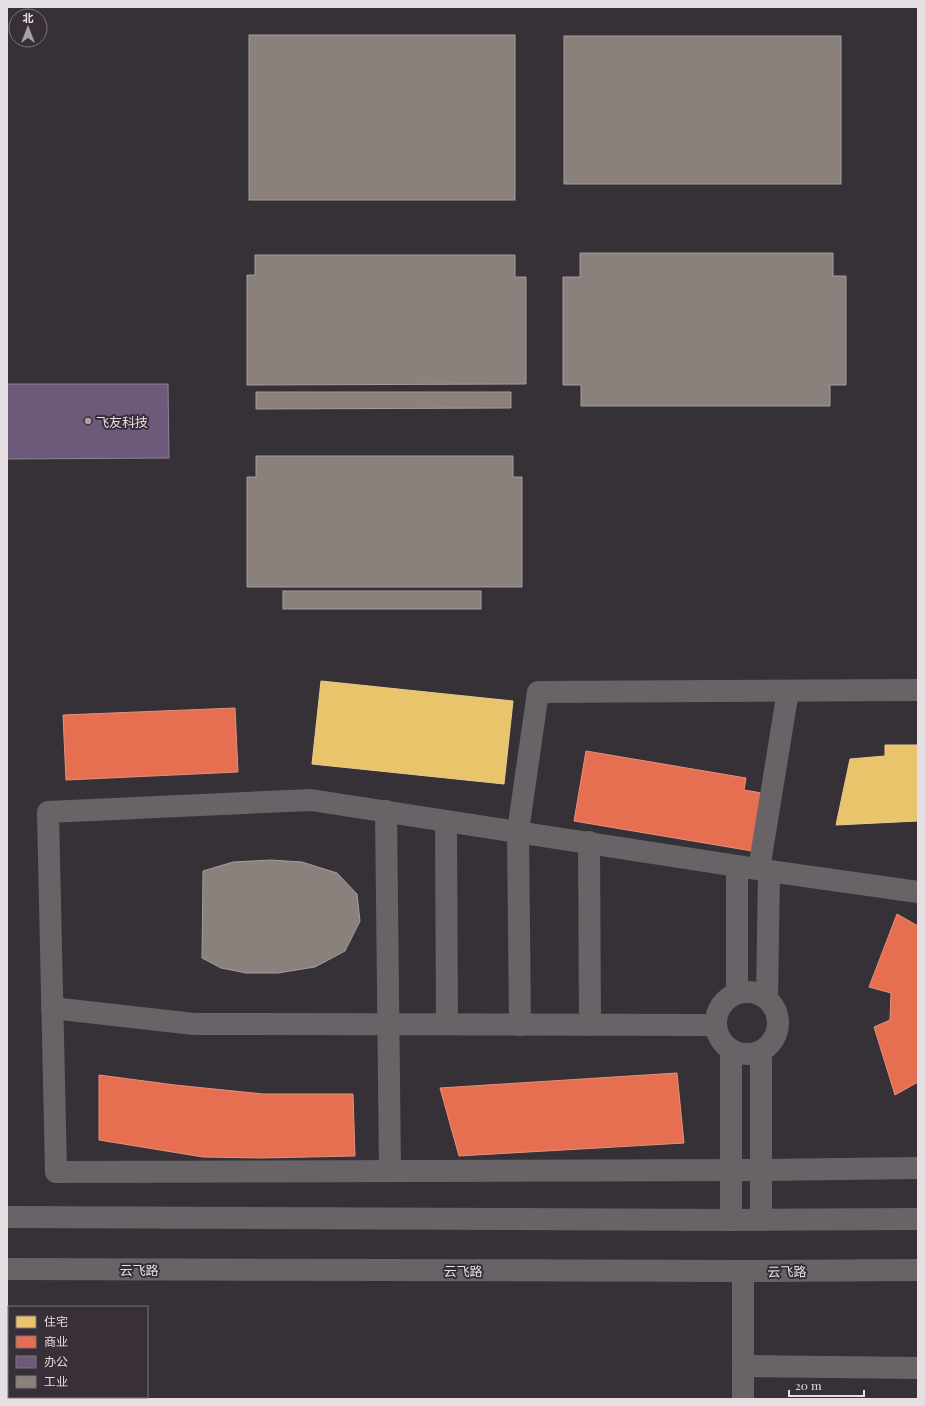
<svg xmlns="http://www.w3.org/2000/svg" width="925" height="1406" viewBox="0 0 925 1406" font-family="'Playfair Display','Noto Sans SC',serif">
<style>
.homes{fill:#e9c46a;stroke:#e8cc8f}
.shops{fill:#e76f51;stroke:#e6917d}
.offices{fill:#6d597a;stroke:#91819a}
.industry{fill:#8a817c;stroke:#a59d9b}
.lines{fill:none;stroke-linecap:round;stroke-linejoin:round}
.minor{stroke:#676367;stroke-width:22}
.poi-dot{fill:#a8a2a7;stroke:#382f38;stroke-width:1.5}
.labels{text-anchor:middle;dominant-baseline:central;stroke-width:4;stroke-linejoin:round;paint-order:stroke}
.poi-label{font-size:13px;fill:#e5dfe4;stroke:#382f38;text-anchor:start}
.street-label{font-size:13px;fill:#e5dfe4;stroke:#382f38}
</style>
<rect width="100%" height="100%" fill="#363136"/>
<g class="homes">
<path d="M321 681 513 701 504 784 312 764Z"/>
<path d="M885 745H918V821L836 825 850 759 885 756Z"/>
</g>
<g class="shops">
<path d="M235 708 238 772 66 780 63 715Z"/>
<path d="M586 751 746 778 744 790 768 794 758 852 574 821Z"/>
<path d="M897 914 918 926V1082L895 1095 874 1027 890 1020 891 993 869 987Z"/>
<path d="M677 1073 684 1143 459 1156 440 1088Z"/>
<path d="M99 1075 175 1085 263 1094H353L355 1156 262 1158 203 1157 99 1140Z"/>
</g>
<path class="offices" d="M7 384H168L169 458 7 459Z"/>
<g class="industry">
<rect x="249" y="35" width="266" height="165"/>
<rect x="564" y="36" width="277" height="148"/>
<path d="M580 253H833V276H846V385H830V406H581V385H563V277H580Z"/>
<path d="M255 255H515V277H526V384L247 385V275H255Z"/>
<path d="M256 392H511V408L256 409Z"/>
<path d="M256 456H513V477H522V587H247V477H256Z"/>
<rect x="283" y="591" width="198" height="18"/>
<path d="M271 860 302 862 337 873 357 894 360 921 345 951 315 967 278 973H246L221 968 202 958 203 871 233 862Z"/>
</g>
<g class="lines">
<g class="minor">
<path d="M386 811 390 1171"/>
<path d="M446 821 447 1024"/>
<path d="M589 842 590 1025"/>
<path d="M759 869 788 691"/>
<path d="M918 892 769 871 311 800 48 812 56 1172 761 1170 918 1168"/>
<circle cx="747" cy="1023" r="31"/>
<path d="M737 993V866"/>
<path d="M767 999 769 871"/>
<path d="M52 1008 194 1024 715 1025"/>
<path d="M520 1025 518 831 538 692 918 690"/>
<path d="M731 1050V1220"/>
<path d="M761 1052V1220"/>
<path d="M7 1217 731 1220 918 1219"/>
<path d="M7 1269 743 1271 918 1270"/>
<path d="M743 1271V1399"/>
<path d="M743 1366 918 1368"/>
</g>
</g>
<circle class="poi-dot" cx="88" cy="421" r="4"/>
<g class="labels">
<g class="poi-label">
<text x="96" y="421">飞友科技</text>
</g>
<g class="street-label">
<text x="139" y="1269">云飞路</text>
<text x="463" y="1270">云飞路</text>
<text transform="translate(787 1271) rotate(-1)">云飞路</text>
</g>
</g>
<rect width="925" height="1406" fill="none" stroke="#e5dfe4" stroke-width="16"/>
<rect x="8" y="1306" width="140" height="92" fill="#382f38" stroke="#7d757d"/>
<rect x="16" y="1316" width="20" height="12" fill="#e9c46a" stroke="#7d757d"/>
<text x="44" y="1326" font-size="12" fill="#e5dfe4">住宅</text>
<rect x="16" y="1336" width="20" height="12" fill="#e76f51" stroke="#7d757d"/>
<text x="44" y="1346" font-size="12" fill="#e5dfe4">商业</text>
<rect x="16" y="1356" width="20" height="12" fill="#6d597a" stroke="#7d757d"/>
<text x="44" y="1366" font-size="12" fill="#e5dfe4">办公</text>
<rect x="16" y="1376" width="20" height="12" fill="#8a817c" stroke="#7d757d"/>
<text x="44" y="1386" font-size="12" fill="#e5dfe4">工业</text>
<g transform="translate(28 28)"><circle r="19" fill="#382f38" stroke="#7d757d"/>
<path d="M0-3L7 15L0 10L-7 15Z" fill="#a8a2a7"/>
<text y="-6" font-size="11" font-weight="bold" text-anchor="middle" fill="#e5dfe4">北</text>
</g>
<path d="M789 1390v6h75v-6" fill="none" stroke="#e5dfe4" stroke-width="2"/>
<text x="795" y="1390" font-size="12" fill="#e5dfe4" stroke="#382f38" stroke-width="3" paint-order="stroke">20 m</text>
</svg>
